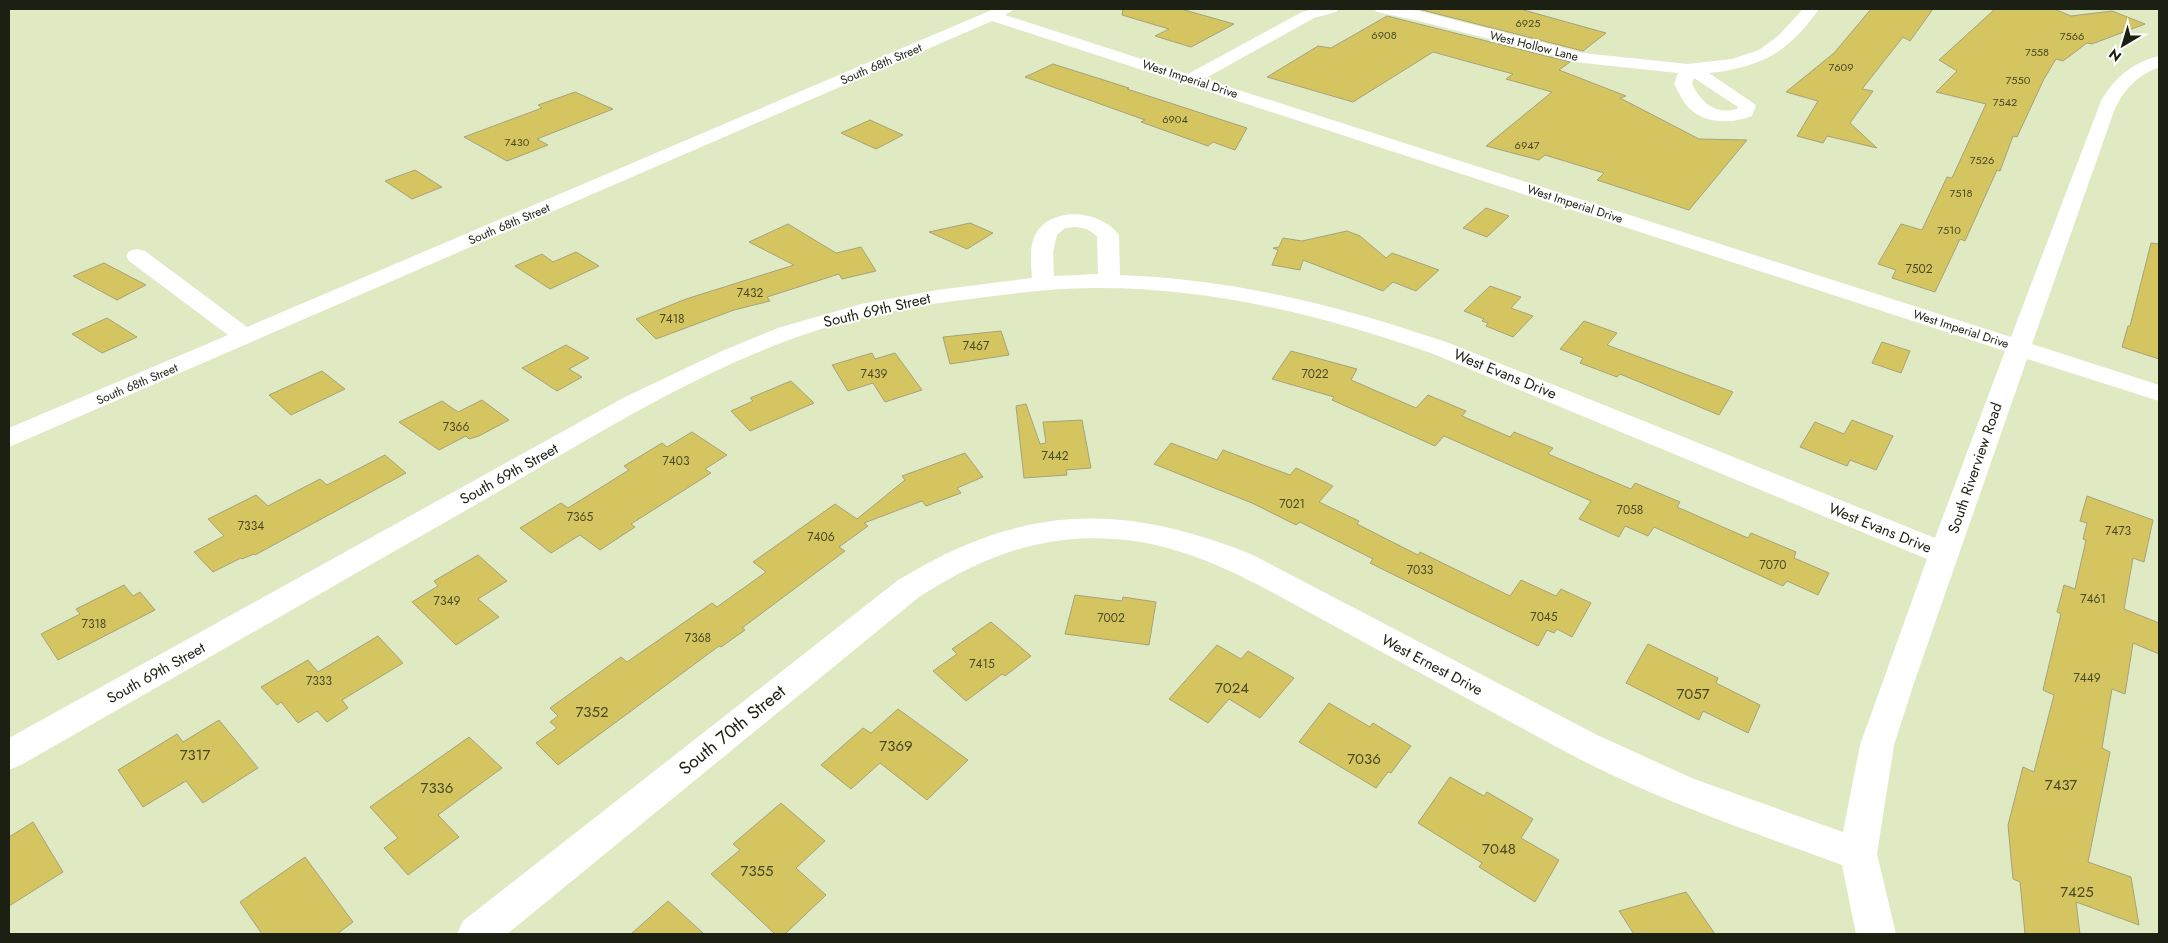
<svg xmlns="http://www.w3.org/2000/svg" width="2168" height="943" viewBox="0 0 2168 943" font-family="Jost,sans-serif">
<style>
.building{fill:#d4c560;stroke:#a7a27b}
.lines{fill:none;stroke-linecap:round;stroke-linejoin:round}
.minor{fill:#fff;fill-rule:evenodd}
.labels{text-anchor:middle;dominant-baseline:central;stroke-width:4;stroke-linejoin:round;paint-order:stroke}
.far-number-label{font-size:11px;fill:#4a4926}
.far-street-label{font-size:12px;fill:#1c2012;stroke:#fff}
.number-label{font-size:12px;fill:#4a4926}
.street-label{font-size:15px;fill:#1c2012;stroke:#fff}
.near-number-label{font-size:15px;fill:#4a4926}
.near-street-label{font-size:18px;fill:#1c2012;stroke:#fff}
</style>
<rect width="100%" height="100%" fill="#dfeac3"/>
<g class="building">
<path d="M1123 9H1181L1234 24 1191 47 1155 36 1169 29 1122 15Z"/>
<path d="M1418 9H1520L1606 33 1583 51Z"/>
<path d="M1871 9H1933L1910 41 1903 37 1862 89 1873 91 1850 123 1877 148 1827 136 1823 143 1797 136 1818 101 1786 92 1834 53Z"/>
<path d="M1995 9H2054L2071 16 2112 11 2145 24 2092 44 2087 43 2063 61 2056 59 2044 79 2017 137 2013 136 2000 171 1997 170 1965 241 1960 239 1935 292 1892 278 1896 270 1878 264 1901 224 1922 230 1947 177 1952 178 1986 104 1936 92 1957 71 1939 60Z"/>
<path d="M1387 16 1570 62 1559 70 1626 96 1620 98 1699 139 1747 140 1689 210 1597 180 1604 173 1545 155 1539 160 1486 146 1552 92 1506 79 1513 74 1433 52 1353 102 1267 77 1318 46 1331 48Z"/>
<path d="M1053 64 1129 88 1127 89 1247 128 1235 150 1213 142 1208 146 1141 122 1145 120 1025 77Z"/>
<path d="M575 92 613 109 537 139 548 145 507 161 464 137 542 108 538 105Z"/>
<path d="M870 120 903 135 876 149 841 133Z"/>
<path d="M415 170 442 187 412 199 385 181Z"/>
<path d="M1486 208 1509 216 1487 237 1463 228Z"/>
<path d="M970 223 993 233 967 249 929 232Z"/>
<path d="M788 224 836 253 861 247 876 271 842 279 839 274 767 297 770 301 734 310 656 339 636 319 686 299 794 265 749 242Z"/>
<path d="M1347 231 1360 236 1386 258 1392 253 1439 270 1416 291 1393 282 1383 291 1303 260 1300 270 1272 265 1278 250 1273 248 1279 247 1283 238 1302 241Z"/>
<path d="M2151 243 2159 244V359L2122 347 2128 326H2130Z"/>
<path d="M576 252 599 266 550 289 515 266 542 254 553 262Z"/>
<path d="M104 263 146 285 117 300 73 276Z"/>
<path d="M1490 286 1521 297 1511 308 1533 316 1513 337 1486 326 1488 323 1482 321 1484 319 1464 311Z"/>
<path d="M107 318 137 337 102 353 72 334Z"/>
<path d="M1584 321 1617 333 1607 345 1733 392 1719 415 1620 374 1617 377 1580 363 1583 358 1560 349Z"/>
<path d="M1001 331 1009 355 950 364 943 337Z"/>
<path d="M1882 342 1910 351 1901 373 1872 363Z"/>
<path d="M566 345 589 358 569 369 582 377 557 391 522 368Z"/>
<path d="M1291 351 1357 369 1351 380 1416 408 1428 395 1466 411 1462 416 1510 437 1514 432 1553 448 1548 454 1631 489 1635 483 1680 502 1677 507 1748 538 1751 533 1796 552 1794 558 1829 573 1818 595 1787 581 1783 586 1654 527 1648 536 1625 526 1619 537 1579 519 1591 501 1444 436 1435 446 1332 400 1334 397 1272 379Z"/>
<path d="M872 353 875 359 895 353 922 390 885 402 873 383 848 391 832 365Z"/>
<path d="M322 371 345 389 291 415 269 395Z"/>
<path d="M791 381 814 403 750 431 731 411 753 401 750 398Z"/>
<path d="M482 400 509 420 479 436 469 439 466 436 439 450 399 422 442 401 458 412Z"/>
<path d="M1026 404 1040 444 1046 443 1043 422 1082 420 1091 468 1066 470 1067 475 1024 478 1016 406Z"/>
<path d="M1852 420 1893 436 1876 470 1850 460 1847 466 1800 447 1815 422 1844 434Z"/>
<path d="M692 432 727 455 705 469 711 473 631 524 635 527 600 550 580 535 551 553 520 528 561 503 568 508 629 470 624 466 662 443 667 447Z"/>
<path d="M1171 443 1217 460 1223 450 1290 475 1296 468 1333 486 1319 502 1359 521 1357 524 1418 555 1420 552 1510 596 1521 580 1556 596 1561 589 1591 603 1572 637 1557 629 1554 633 1547 630 1538 646 1370 563 1373 559 1300 522 1296 525 1252 503 1154 464Z"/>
<path d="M965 453 983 477 957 488 961 493 926 506 922 501 864 523 868 526 839 547 845 551 742 628 745 630 721 647 719 646 558 765 536 743 557 728 550 722 558 716 550 708 621 657 627 662 712 603 717 607 766 572 753 562 835 504 857 519 905 480 902 476Z"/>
<path d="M385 455 406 473 255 555 254 554 242 559 241 558 213 572 194 552 224 536 208 519 256 495 268 506 320 479 327 485Z"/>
<path d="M2087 496 2153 520 2144 562 2133 558 2124 609 2159 623V654L2133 643 2125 694 2112 689 2102 748 2110 752 2088 862 2131 877 2139 925 2076 902 2080 934H2025L2020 882 2013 879 2008 825 2023 767 2034 772 2054 695 2043 690 2061 614 2057 612 2064 585 2075 589 2086 540 2083 539 2087 523 2080 521Z"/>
<path d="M478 555 507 581 478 599 499 617 456 645 412 602 438 586 434 581Z"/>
<path d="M124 585 133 596 140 592 155 610 58 660 41 634 80 614 76 609Z"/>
<path d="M1075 595 1122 601 1123 597 1156 602 1149 645 1065 634Z"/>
<path d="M991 622 1031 656 1005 676 1002 674 966 701 933 671 957 654 952 649Z"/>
<path d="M378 636 403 663 342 700 348 708 327 722 317 711 298 723 281 702 277 705 261 687 308 660 318 672Z"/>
<path d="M1648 644 1718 678 1716 683 1760 705 1748 733 1703 711 1699 720 1626 683Z"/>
<path d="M1217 645 1241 659 1248 651 1294 678 1260 718 1229 699 1208 723 1169 699Z"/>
<path d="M1329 703 1370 727 1373 723 1411 746 1391 773 1388 772 1376 788 1299 742Z"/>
<path d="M898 709 968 760 927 800 880 763 851 789 821 765 863 728 871 733Z"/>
<path d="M219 720 258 768 203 803 186 781 143 807 118 770 177 734 183 742Z"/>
<path d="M469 737 502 768 438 815 459 837 408 875 384 848 398 838 370 807Z"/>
<path d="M1450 777 1484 796 1487 792 1533 819 1521 838 1559 860 1535 902 1479 867 1482 863 1418 823Z"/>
<path d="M781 803 825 841 796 868 826 895 785 934H775L711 874 740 850 733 844Z"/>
<path d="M33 822 63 872 9 906V837Z"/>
<path d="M305 857 353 922 337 934H262L240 902Z"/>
<path d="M1686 892 1715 934H1634L1619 911Z"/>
<path d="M668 901 704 934H631Z"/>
</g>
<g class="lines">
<g class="minor">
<path d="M994 9H1015L1005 15 1188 74 1302 12 1314 9H1339L1336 12 1314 18 1204 79 2011 337 2101 101C2114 78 2133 62 2159 56V67C2137 76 2124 89 2114 111L2032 344 2159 385V401L2027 359 1914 683 1894 745 1877 854 1896 934H1856L1842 865C1750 831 1656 800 1570 754 1492 712 1415 670 1338 628 1272 593 1209 552 1134 541 1051 530 988 553 919 597L507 934H457L463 921 897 581C1021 505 1119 501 1253 555L1597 735 1694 779 1843 832 1860 745 1927 559 1431 353C1322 315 1209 287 1093 288 1051 288 1011 294 970 299 911 306 853 317 797 337 677 380 567 453 456 516 311 599 166 682 21 765L9 770V738L625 397 722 351 778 328 861 304 937 290 1032 278C1031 265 1029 248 1035 235 1051 205 1101 210 1119 235L1120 275C1233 279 1342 306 1449 343L1935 538 2005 351 992 21 9 447V428L228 335 129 261 126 256 129 251 137 249 145 251 247 327ZM1076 227 1087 229 1097 236 1098 274 1054 276 1053 252 1057 235 1065 228Z"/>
<path d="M1374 9H1406L1420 11 1583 53 1688 64 1732 59 1759 50 1778 36 1803 9H1819C1788 53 1761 67 1709 73L1756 105 1752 116C1733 124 1704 124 1689 108 1682 101 1679 92 1674 84L1678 73 1583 63 1419 21 1377 12ZM1694 78 1738 107 1737 109C1715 115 1702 103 1692 84Z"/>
</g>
</g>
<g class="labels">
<g class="far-number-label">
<text x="1528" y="23">6925</text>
<text x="1384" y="35">6908</text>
<text x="2072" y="36">7566</text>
<text x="2037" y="52">7558</text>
<text x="1841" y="67">7609</text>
<text x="2018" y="80">7550</text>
<text x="2005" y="102">7542</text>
<text x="1175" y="119">6904</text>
<text x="517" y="142">7430</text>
<text x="1527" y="145">6947</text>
<text x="1982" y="160">7526</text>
<text x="1961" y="193">7518</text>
<text x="1949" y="230">7510</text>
</g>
<g class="far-street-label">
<text transform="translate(1534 46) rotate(14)">West Hollow Lane</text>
<text transform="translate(881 64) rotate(-23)">South 68th Street</text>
<text transform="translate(1190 79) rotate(18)">West Imperial Drive</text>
<text transform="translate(1575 204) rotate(18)">West Imperial Drive</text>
<text transform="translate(509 224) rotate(-23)">South 68th Street</text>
<text transform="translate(1961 329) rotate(18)">West Imperial Drive</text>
<text transform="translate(137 384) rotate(-23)">South 68th Street</text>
</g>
<g class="number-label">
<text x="1919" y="269">7502</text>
<text x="750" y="293">7432</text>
<text x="672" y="319">7418</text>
<text x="976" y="346">7467</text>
<text x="874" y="374">7439</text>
<text x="1315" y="374">7022</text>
<text x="456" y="427">7366</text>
<text x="1055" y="456">7442</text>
<text x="676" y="461">7403</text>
<text x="1292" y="504">7021</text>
<text x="1630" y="510">7058</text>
<text x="580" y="517">7365</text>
<text x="251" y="526">7334</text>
<text x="2118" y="531">7473</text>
<text x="821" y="537">7406</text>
<text x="1773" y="565">7070</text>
<text x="1420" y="570">7033</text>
<text x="2093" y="599">7461</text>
<text x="447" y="601">7349</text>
<text x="1544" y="617">7045</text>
<text x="1111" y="618">7002</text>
<text x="94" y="624">7318</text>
<text x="698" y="638">7368</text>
<text x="982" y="664">7415</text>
<text x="2087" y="678">7449</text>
<text x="319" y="681">7333</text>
</g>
<g class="street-label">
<text transform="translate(877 310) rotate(-13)">South 69th Street</text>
<text transform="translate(1505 374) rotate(22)">West Evans Drive</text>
<text transform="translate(1975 468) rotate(-71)">South Riverview Road</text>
<text transform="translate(509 474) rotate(-29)">South 69th Street</text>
<text transform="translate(1880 528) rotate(22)">West Evans Drive</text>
<text transform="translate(1432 665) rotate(28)">West Ernest Drive</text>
<text transform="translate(156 673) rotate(-29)">South 69th Street</text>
</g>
<g class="near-number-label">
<text x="1232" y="688">7024</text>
<text x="1693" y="694">7057</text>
<text x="592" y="712">7352</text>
<text x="896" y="746">7369</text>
<text x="195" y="755">7317</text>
<text x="1364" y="759">7036</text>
<text x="2061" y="785">7437</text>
<text x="437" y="788">7336</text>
<text x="1499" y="849">7048</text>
<text x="757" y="871">7355</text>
<text x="2077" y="892">7425</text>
</g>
<g class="near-street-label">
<text transform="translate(732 730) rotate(-39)">South 70th Street</text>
</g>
</g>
<rect width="2168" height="943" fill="none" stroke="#1c2012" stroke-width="20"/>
<g transform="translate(2123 45) rotate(218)" stroke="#ffffff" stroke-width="4" paint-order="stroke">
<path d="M0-4L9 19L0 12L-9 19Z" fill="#1c2012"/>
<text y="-8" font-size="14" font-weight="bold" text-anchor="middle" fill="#1c2012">N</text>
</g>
</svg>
